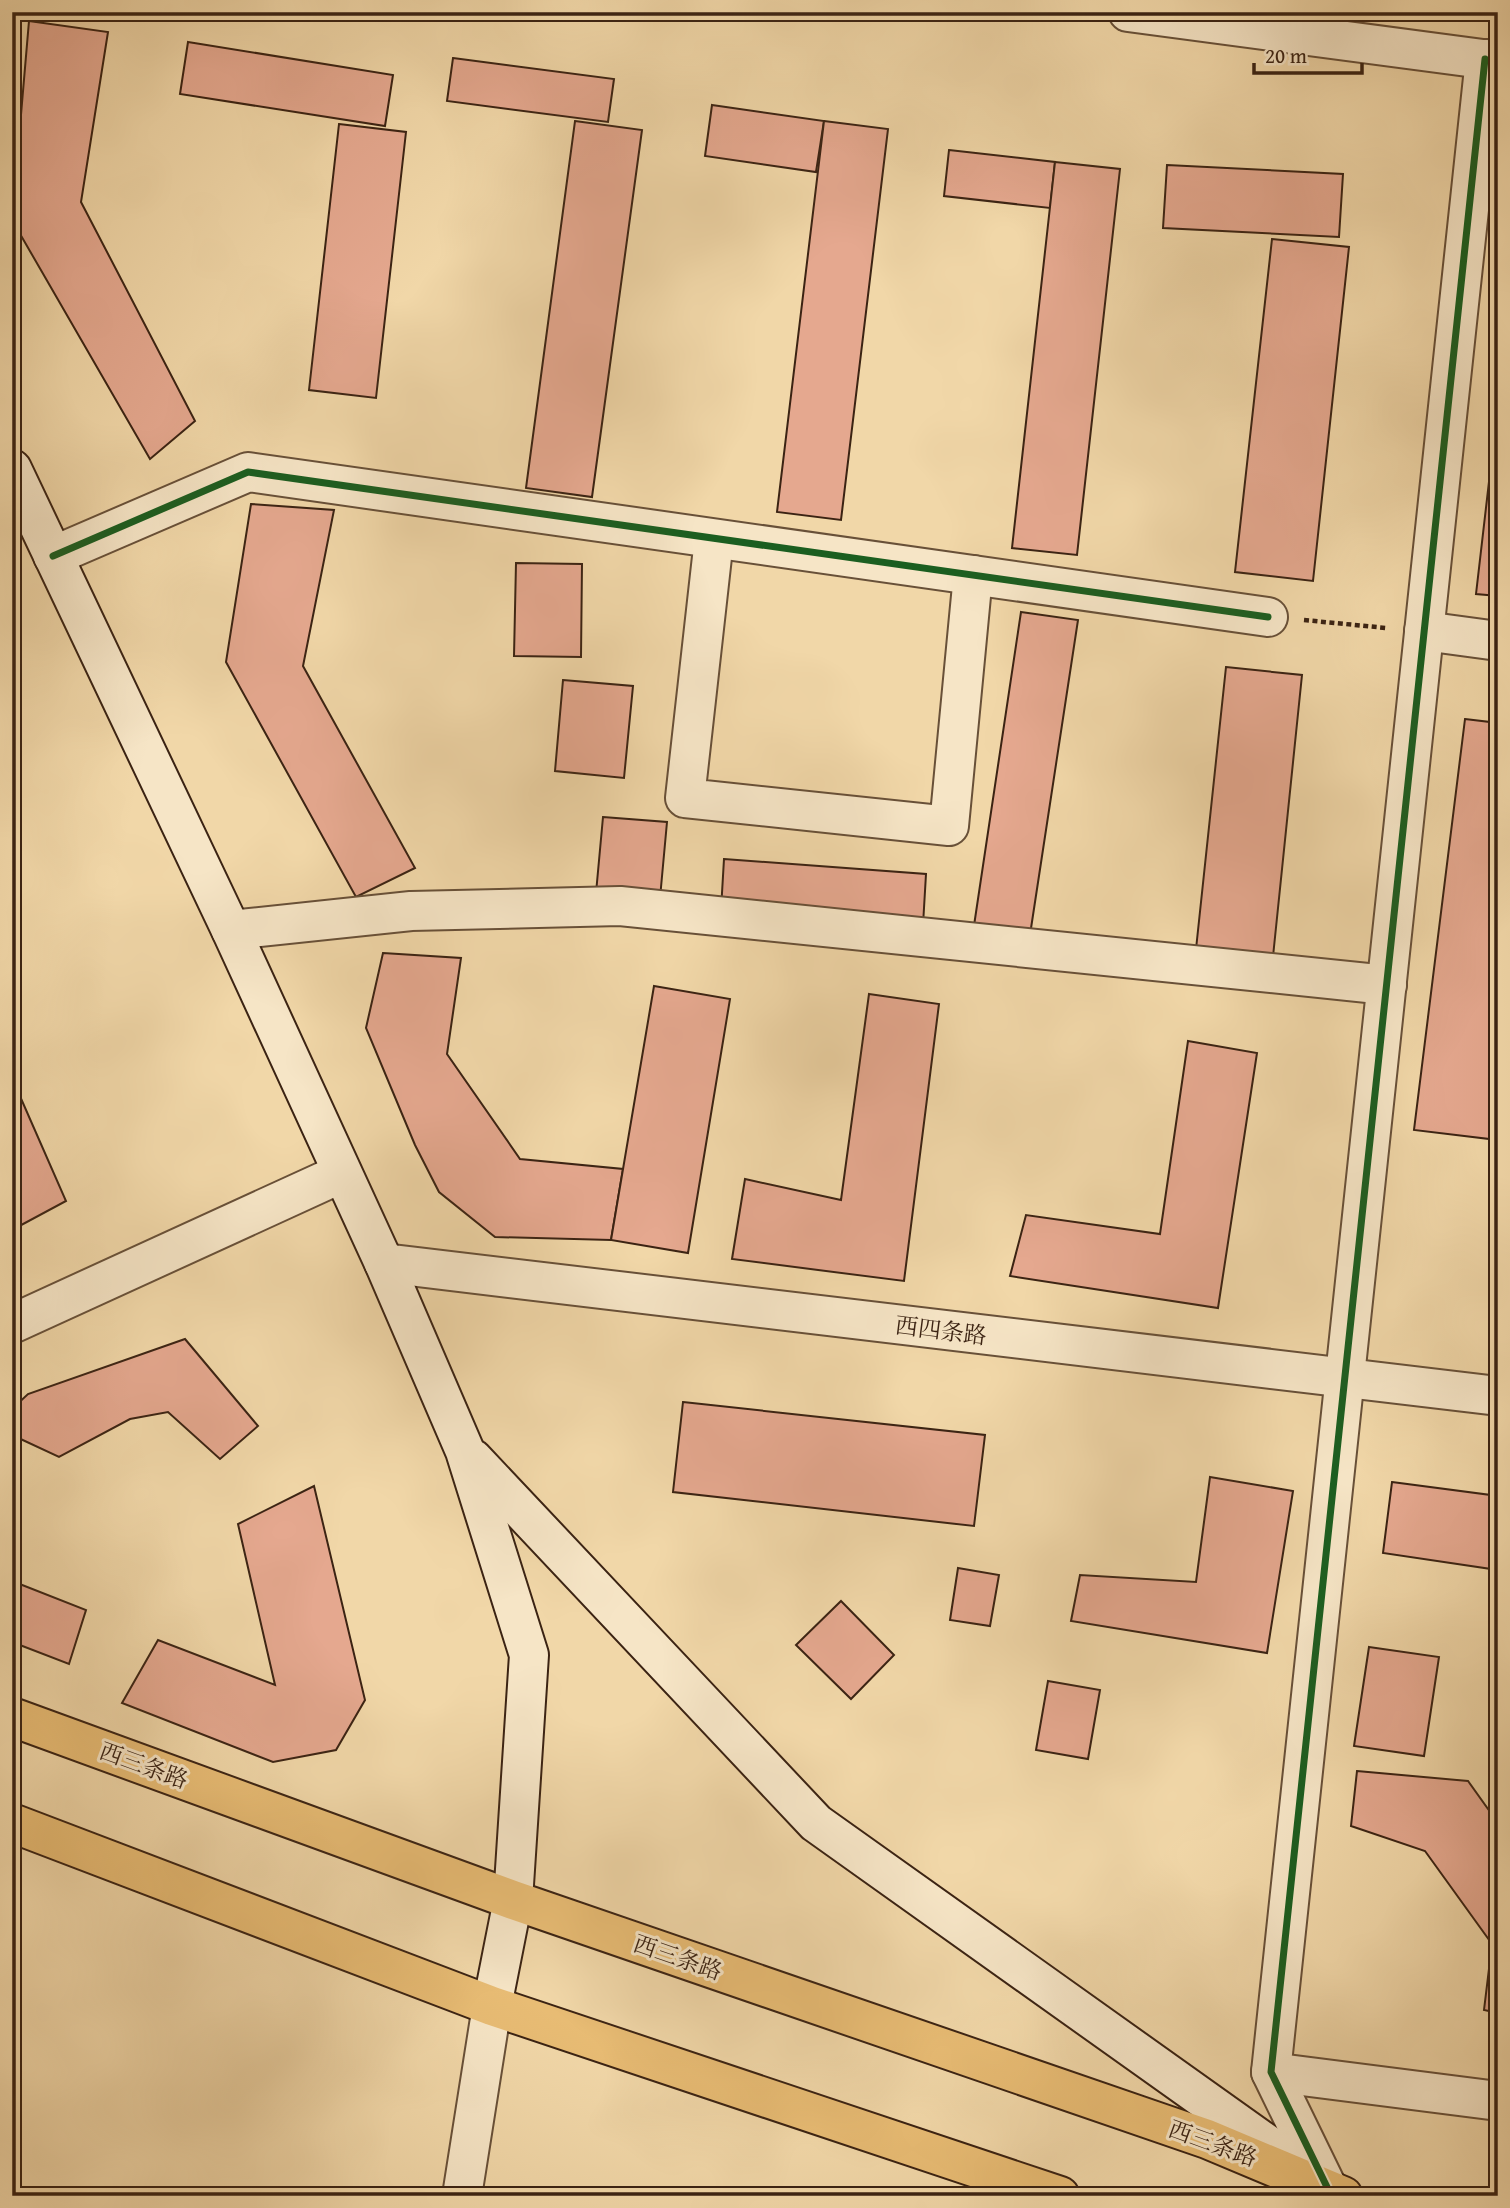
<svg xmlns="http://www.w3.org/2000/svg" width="1510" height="2208" viewBox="0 0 1510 2208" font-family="'Gentium Book Plus','Noto Serif SC',serif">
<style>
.building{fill:#e5a88f;stroke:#3b2313;stroke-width:2}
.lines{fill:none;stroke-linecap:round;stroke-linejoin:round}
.minor-casing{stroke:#685038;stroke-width:42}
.tertiary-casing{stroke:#685038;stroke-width:42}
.secondary-casing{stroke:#3b2313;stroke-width:42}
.primary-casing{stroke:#3b2313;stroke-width:42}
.path{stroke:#3b2313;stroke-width:4.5;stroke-dasharray:5 3.5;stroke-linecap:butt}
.minor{stroke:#f6e5c6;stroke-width:38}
.tertiary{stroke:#f6e5c6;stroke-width:38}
.secondary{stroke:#f6e5c6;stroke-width:38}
.primary{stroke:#e8bc74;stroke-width:38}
.cycleway-casing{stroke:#f6e5c6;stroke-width:11}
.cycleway{stroke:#1b5e20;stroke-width:7}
.labels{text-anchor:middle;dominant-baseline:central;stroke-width:6;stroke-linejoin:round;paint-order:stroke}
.street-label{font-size:23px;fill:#3b2313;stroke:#f6e5c6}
</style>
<rect width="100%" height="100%" fill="#f1d7a8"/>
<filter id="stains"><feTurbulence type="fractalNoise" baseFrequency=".00286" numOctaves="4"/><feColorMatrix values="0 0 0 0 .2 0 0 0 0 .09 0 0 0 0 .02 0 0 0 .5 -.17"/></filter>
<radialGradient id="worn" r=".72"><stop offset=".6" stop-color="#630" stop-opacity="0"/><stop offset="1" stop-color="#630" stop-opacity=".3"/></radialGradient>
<g class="building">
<path d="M29 21 108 32 81 202 195 421 150 459 12 220Z"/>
<path d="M188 42 393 75 385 126 180 94Z"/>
<path d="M453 58 614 79 608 122 447 101Z"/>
<path d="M712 105 824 121 816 172 705 156Z"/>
<path d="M575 121 642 130 592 497 526 488Z"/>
<path d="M824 121 888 129 841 520 777 512Z"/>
<path d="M339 124 406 132 376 398 309 390Z"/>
<path d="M949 150 1055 162 1050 208 944 196Z"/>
<path d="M1055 162 1120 169 1077 555 1012 548Z"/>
<path d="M1167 165 1343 174 1339 237 1163 228Z"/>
<path d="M1272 239 1349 247 1313 581 1235 572Z"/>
<path d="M1498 246V300H1492Z"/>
<path d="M1498 404V596L1476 594Z"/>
<path d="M251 504 334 510 303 666 415 868 356 897 226 662Z"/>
<path d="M516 563 582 564 581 657 514 656Z"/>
<path d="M1021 612 1078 620 1028 948 972 939Z"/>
<path d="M1226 667 1302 675 1271 976 1194 968Z"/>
<path d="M563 680 633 686 624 778 555 771Z"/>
<path d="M1465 719 1498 723V1140L1414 1130Z"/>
<path d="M603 817 667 822 659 909 595 904Z"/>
<path d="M724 859 926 874 923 925 721 910Z"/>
<path d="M383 953 461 958 447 1054 520 1159 623 1169 611 1240 495 1237 439 1192 415 1145 366 1028Z"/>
<path d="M654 986 730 999 688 1253 611 1240Z"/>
<path d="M869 994 939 1004 904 1281 732 1259 745 1179 841 1200Z"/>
<path d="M1188 1041 1257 1053 1218 1308 1010 1276 1026 1215 1160 1234Z"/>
<path d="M12 1078 66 1201 12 1230Z"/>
<path d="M185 1339 258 1426 220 1459 168 1412 130 1419 59 1457 12 1435V1409L28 1394Z"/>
<path d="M683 1402 985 1435 974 1526 673 1492Z"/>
<path d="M1210 1477 1293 1491 1267 1653 1071 1621 1080 1575 1196 1582Z"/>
<path d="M1392 1482 1498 1496V1570L1383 1553Z"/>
<path d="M314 1486 365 1700 336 1750 273 1762 122 1703 158 1640 275 1685 238 1524Z"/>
<path d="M958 1568 999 1575 990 1626 950 1620Z"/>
<path d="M12 1581 86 1610 69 1664 12 1642Z"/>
<path d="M841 1601 894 1655 851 1699 796 1645Z"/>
<path d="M1369 1647 1439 1657 1424 1756 1354 1746Z"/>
<path d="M1048 1681 1100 1690 1088 1759 1036 1750Z"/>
<path d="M1357 1771 1468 1781 1498 1823V2013L1484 2010 1492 1944 1425 1851 1351 1826Z"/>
</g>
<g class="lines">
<g class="minor-casing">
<g id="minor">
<path d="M714 539 685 798 949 826 973 575"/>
<path d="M53 556 248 472 1268 617"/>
<path d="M1424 631 1498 641"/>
<path d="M231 930 411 911 620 906 1387 985"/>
<path d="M12 1324 342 1173"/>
<path d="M1271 2072 1498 2101"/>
</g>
</g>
<g class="tertiary-casing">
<g id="tertiary">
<path d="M1128 12 1498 61"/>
<path d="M384 1263 1498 1396"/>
<path d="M1327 2187 1271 2072 1485 59"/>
<path d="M462 2196 492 2006"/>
</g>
</g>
<g class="secondary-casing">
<g id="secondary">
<path d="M12 469 231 930 384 1263 465 1451 529 1655 513 1900 492 2006"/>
<path d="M473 1459 816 1823 1306 2172"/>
</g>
</g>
<g class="primary-casing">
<g id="primary">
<path d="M12 1717 513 1900 1207 2139 1343 2196"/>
<path d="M12 1823 492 2006 1060 2196"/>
</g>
</g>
<path class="path" d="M1304 620 1386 628"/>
<use href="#minor" class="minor"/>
<use href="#tertiary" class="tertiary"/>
<use href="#secondary" class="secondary"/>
<use href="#primary" class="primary"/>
<g class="cycleway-casing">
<g id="cycleway">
<path d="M53 556 248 472 1268 617"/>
<path d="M1327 2187 1271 2072 1485 59"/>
</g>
</g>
<use href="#cycleway" class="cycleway"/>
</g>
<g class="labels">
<g class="street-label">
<text transform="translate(941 1330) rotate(7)">西四条路</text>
<text transform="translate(144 1765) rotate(20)">西三条路</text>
<text transform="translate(678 1957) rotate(19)">西三条路</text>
<text transform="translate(1213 2143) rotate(20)">西三条路</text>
</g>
</g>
<rect width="1510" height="2208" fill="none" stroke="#f1d7a8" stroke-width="42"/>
<rect x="14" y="14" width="1482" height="2180" fill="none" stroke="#3b2313" stroke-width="3.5"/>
<rect x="21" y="21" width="1468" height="2166" fill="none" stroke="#3b2313" stroke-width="2"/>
<path d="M1254 63v10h108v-10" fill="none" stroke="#3b2313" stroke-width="3.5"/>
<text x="1265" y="63" font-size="21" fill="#3b2313" stroke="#f6e5c6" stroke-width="5" paint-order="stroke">20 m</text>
<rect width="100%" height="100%" filter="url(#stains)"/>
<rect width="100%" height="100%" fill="url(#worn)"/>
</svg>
